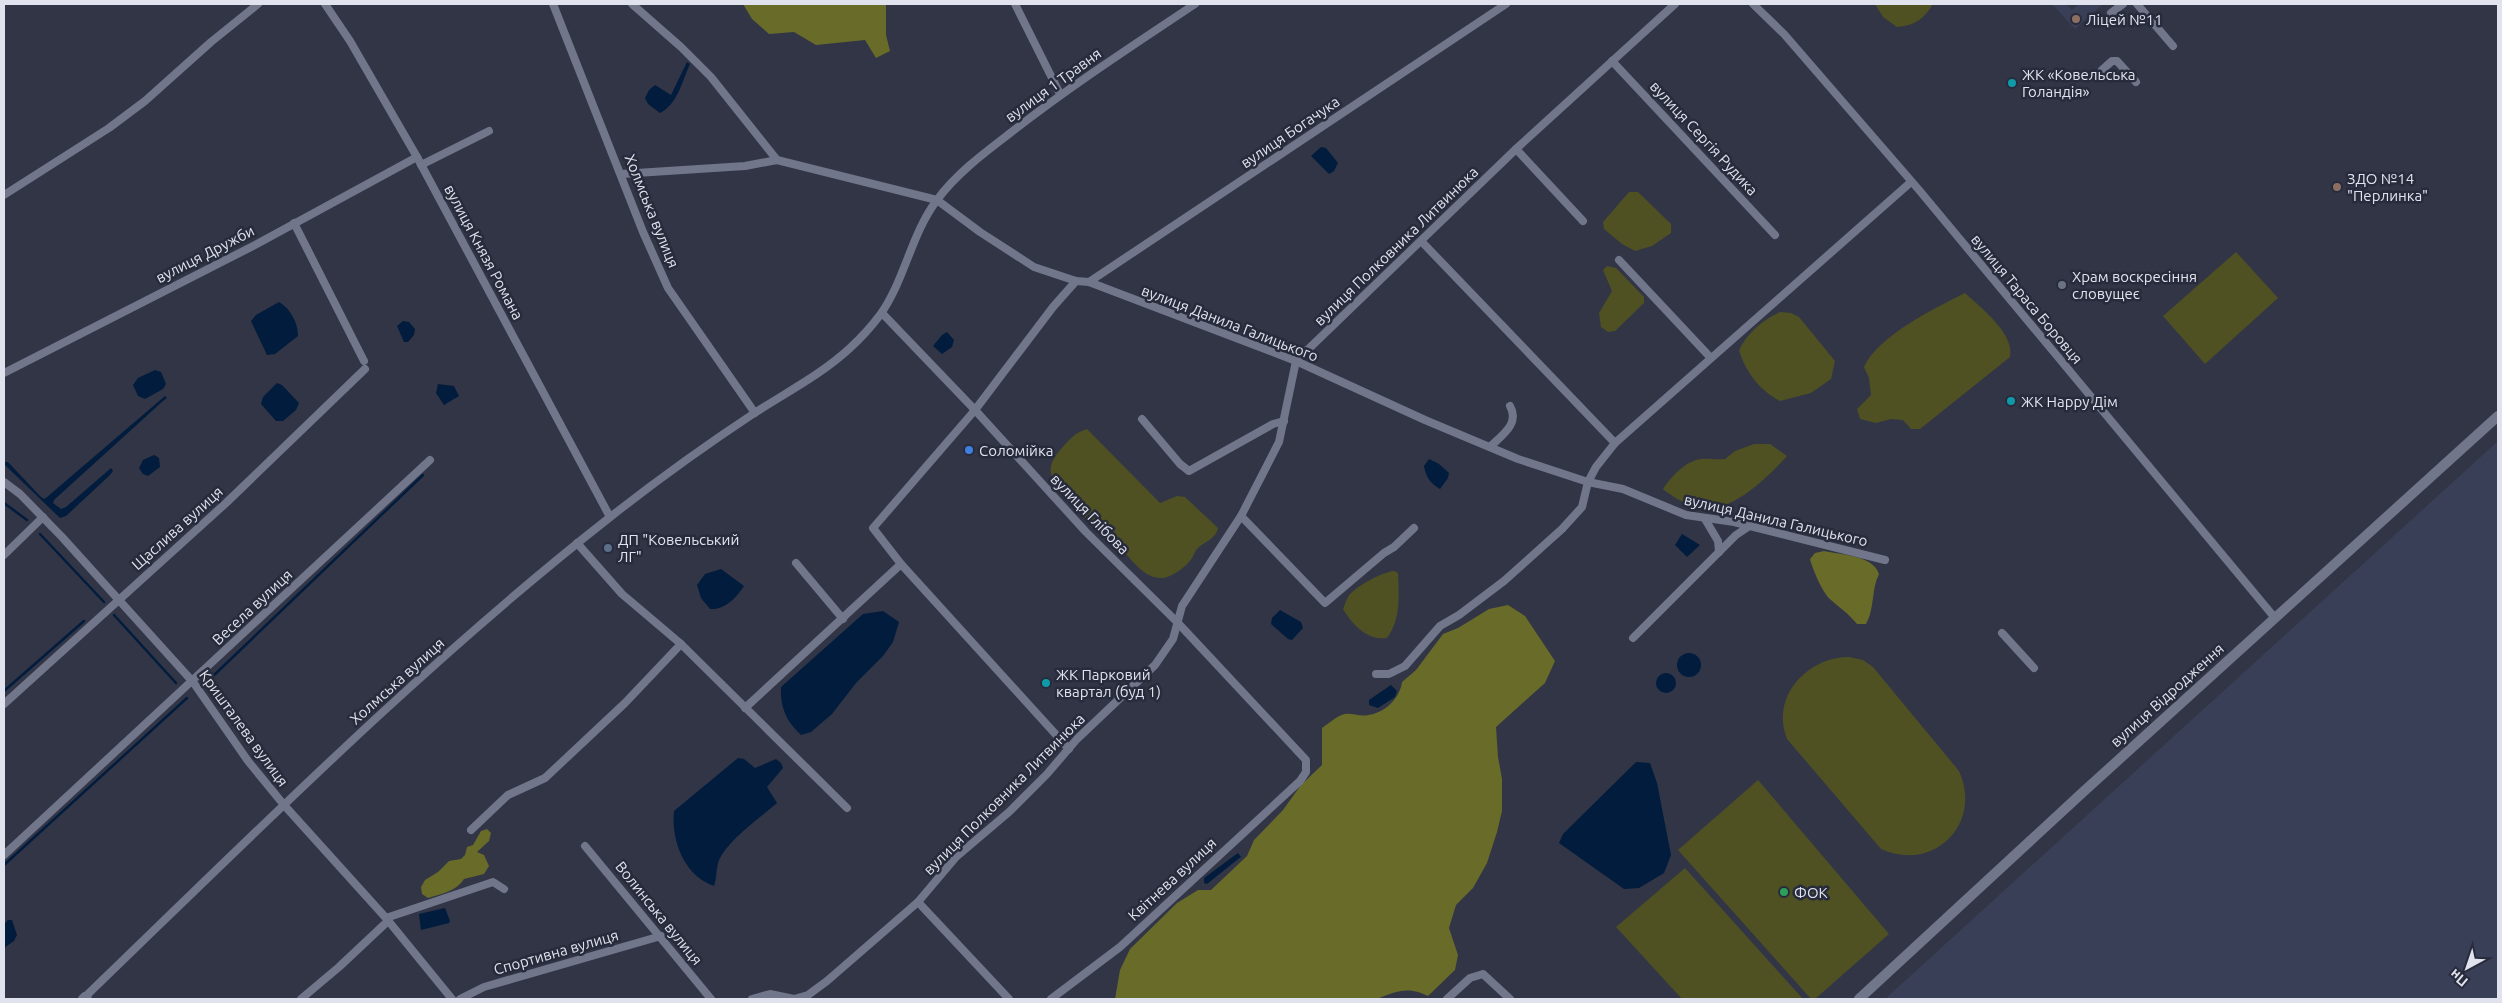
<svg xmlns="http://www.w3.org/2000/svg" width="2502" height="1003" viewBox="0 0 2502 1003" font-family="Ubuntu,sans-serif">
<style>
.built{fill:#393f56}
.green{fill:#4f5123}
.forest{fill:#696b29}
.water{fill:#011c3d}
.lines{fill:none;stroke-linecap:round;stroke-linejoin:round}
.stream{stroke:#011c3d;stroke-width:2.5}
.minor{stroke:#71768a;stroke-width:8}
.tertiary{stroke:#71768a;stroke-width:10}
.education-dot{fill:#8d6e63;stroke:#272b3c;stroke-width:2}
.culture-dot{fill:#0f9aa8;stroke:#272b3c;stroke-width:2}
.worship-dot{fill:#6b7280;stroke:#272b3c;stroke-width:2}
.shop-dot{fill:#3f7fe0;stroke:#272b3c;stroke-width:2}
.service-dot{fill:#5c6f8a;stroke:#272b3c;stroke-width:2}
.leisure-dot{fill:#2e9e5b;stroke:#272b3c;stroke-width:2}
.labels{text-anchor:middle;dominant-baseline:central;stroke-width:5;stroke-linejoin:round;paint-order:stroke}
.poi-label{font-size:15px;fill:#e0e3ee;stroke:#272b3c;text-anchor:start}
.street-label{font-size:15px;fill:#e0e3ee;stroke:#272b3c}
</style>
<rect width="100%" height="100%" fill="#313546"/>
<g class="built">
<path d="M2052 4H2066L2072 10 2079 4H2103L2075 29Z"/>
<path d="M2498 441V999H1885Z"/>
</g>
<g class="green">
<path d="M1875 4H1933C1924 19 1914 26 1897 27L1883 17Z"/>
<path d="M1629 192H1638L1671 224V233L1652 246 1635 251 1622 244 1604 229 1603 222Z"/>
<path d="M2236 252 2278 298 2205 364 2163 316Z"/>
<path d="M1607 266 1616 268 1644 297V303L1615 331 1608 332 1601 327 1599 313 1612 291 1603 270Z"/>
<path d="M1965 293C1981 308 2015 334 2010 357L1920 429H1911L1903 420 1891 419 1876 423 1860 419 1857 409 1871 395 1869 378 1864 367C1878 336 1935 308 1965 293Z"/>
<path d="M1780 312 1791 313 1799 317 1835 361 1831 379 1811 393 1780 401C1760 391 1745 371 1739 350 1748 332 1763 320 1780 312Z"/>
<path d="M1087 429 1160 503 1177 496 1185 497 1218 528C1215 540 1205 541 1197 549 1194 553 1193 558 1189 562 1183 569 1169 579 1160 578 1141 577 1131 557 1118 546 1100 530 1057 498 1051 474 1049 465 1055 456 1061 449 1069 440 1074 433 1087 429Z"/>
<path d="M1754 444H1770L1787 456C1768 477 1739 506 1709 509 1694 510 1674 498 1663 489 1671 477 1685 461 1701 459 1708 458 1717 460 1725 459L1735 451Z"/>
<path d="M1394 571 1398 573C1399 597 1401 619 1387 638 1367 641 1352 624 1343 609 1345 605 1346 600 1348 597 1354 587 1382 572 1394 571Z"/>
<path d="M1849 657 1863 660 1873 667 1959 771C1983 823 1934 873 1881 849L1787 739C1770 697 1807 657 1849 657Z"/>
<path d="M1758 780 1889 934 1815 999H1811L1678 850Z"/>
<path d="M1685 868 1803 999H1682L1616 927Z"/>
</g>
<g class="forest">
<path d="M743 4H886V35L890 51 876 58 865 40 816 45 794 32 769 34 752 19Z"/>
<path d="M1824 551C1841 555 1873 555 1879 574 1871 590 1875 608 1866 624H1857C1849 614 1840 608 1831 600 1823 594 1812 568 1810 559L1815 553Z"/>
<path d="M1508 605 1525 616 1555 661 1545 683 1496 727 1498 757 1502 779V811L1497 832 1487 863 1473 888 1456 905 1449 928 1458 955 1455 970 1428 996C1408 986 1396 991 1377 999H1115L1120 970 1130 949 1177 903 1198 890H1211L1247 856 1254 840 1283 810 1301 785 1322 765V728C1328 724 1338 715 1345 714 1352 713 1361 717 1368 715 1385 713 1400 698 1402 682L1416 670 1443 634 1458 628 1489 609Z"/>
<path d="M487 829 491 833 489 841 477 852 484 855 489 866 484 874 464 879C457 891 441 894 428 898L422 894 421 887 425 880 438 872 449 861 461 859 465 855 467 847 473 845 481 831Z"/>
</g>
<g class="water">
<path d="M687 62 690 64C682 81 678 104 660 113L648 104 645 98 649 90 655 85 671 95Z"/>
<path d="M1321 147 1326 148 1338 163 1334 171 1329 174 1311 156Z"/>
<path d="M279 302C290 308 298 323 298 336L275 354 267 355 251 321 256 315Z"/>
<path d="M403 321 409 322 415 329 414 335 408 342H404L397 326Z"/>
<path d="M947 332 954 340 952 347 942 354 933 346 942 335Z"/>
<path d="M155 370 161 372 166 384 163 389 145 399 138 396 133 385 138 378Z"/>
<path d="M277 383 282 385 299 403 296 410 283 421H276L261 404 263 397Z"/>
<path d="M438 384 454 386 459 396 444 405 436 393Z"/>
<path d="M165 396 167 398 163 401 54 500 53 503 61 509 66 507 111 468 113 471 109 476 66 516 60 518 5 465V462H8L40 496 44 499 47 497Z"/>
<path d="M154 455 159 458 160 467 148 476 143 474 139 468 143 460Z"/>
<path d="M1429 459 1439 464 1449 473 1448 478 1440 489C1430 483 1426 477 1424 466Z"/>
<path d="M1682 534 1700 545 1687 557 1675 545Z"/>
<path d="M721 569 744 586C736 598 725 610 710 609L701 598 697 585 705 574Z"/>
<path d="M1280 610 1301 622 1303 628 1292 640 1288 639 1271 624 1272 618Z"/>
<path d="M883 611 899 622 893 642 883 656 856 683 832 714 811 732 801 735C786 721 780 707 781 687L863 614Z"/>
<circle cx="1689" cy="665" r="12"/>
<circle cx="1666" cy="683" r="10"/>
<path d="M1391 685 1397 691 1395 697 1378 708 1369 705V700Z"/>
<path d="M738 758 744 759 755 768 776 759 781 763 783 768 767 787 777 803C760 818 725 842 718 863 716 870 717 878 714 886 684 876 671 840 674 811Z"/>
<path d="M1636 762 1650 763 1657 783 1671 855 1664 873 1639 888 1624 889 1559 843 1563 834Z"/>
<path d="M1238 853 1241 857 1237 860 1207 884 1204 883V878Z"/>
<path d="M445 908 450 921 449 923 421 930 419 914Z"/>
<path d="M8 920H12L17 935 14 941 4 948V924Z"/>
</g>
<g class="lines">
<g class="stream">
<path d="M4 503 27 520"/>
<path d="M40 534 104 602"/>
<path d="M114 615 176 683"/>
<path d="M211 678 423 475"/>
<path d="M4 691 84 621"/>
<path d="M4 865 187 698"/>
</g>
<g class="minor">
<path d="M325 4 350 41 417 157 610 517"/>
<path d="M553 4 643 232 668 288 755 413"/>
<path d="M632 4 681 47 711 77 777 160 937 200 980 232 1034 267 1076 281 1089 282 1296 361 1425 420 1518 459 1588 482 1623 489 1686 515 1734 522 1885 560"/>
<path d="M1015 4 1060 94"/>
<path d="M1753 4 1784 34 1919 190 2275 618"/>
<path d="M2137 4 2173 46"/>
<path d="M2111 13 2123 4"/>
<path d="M1612 61 1775 235"/>
<path d="M2102 70 2112 61H2117L2136 82"/>
<path d="M1516 149 1583 221"/>
<path d="M421 165 489 131"/>
<path d="M621 174 745 166 777 160"/>
<path d="M4 195 109 128 145 101 211 42 258 4"/>
<path d="M294 223 364 361"/>
<path d="M1422 242 1615 443"/>
<path d="M1619 260 1710 357"/>
<path d="M1089 282 1506 4"/>
<path d="M882 313 975 410 873 528 901 564"/>
<path d="M4 373 255 245 417 157"/>
<path d="M1142 419 1180 464 1189 471 1273 424 1284 421"/>
<path d="M1490 447C1502 435 1520 424 1510 406"/>
<path d="M4 482 20 494 62 537 193 682 248 761 284 805 386 918 452 999"/>
<path d="M1241 516 1325 603 1384 553 1394 547 1414 528"/>
<path d="M1705 519 1718 541 1719 552"/>
<path d="M577 543 622 594 681 644 847 808"/>
<path d="M4 555 43 517"/>
<path d="M796 563 843 619"/>
<path d="M2002 633 2034 668"/>
<path d="M1633 638 1736 535 1748 527"/>
<path d="M1376 674H1389L1405 666 1440 626 1459 615 1504 581 1562 529 1582 507 1588 482 1596 467 1615 443 1911 182"/>
<path d="M4 704 226 503 365 369"/>
<path d="M745 708 901 564 1069 749"/>
<path d="M471 830 508 795 545 778 625 703 681 644"/>
<path d="M585 846 711 999"/>
<path d="M4 855 430 460"/>
<path d="M918 902 1009 999"/>
<path d="M386 918 493 882 504 889"/>
<path d="M85 997C255 833 423 664 609 518 656 481 706 445 756 412 787 392 822 374 850 348 861 338 871 327 880 315 905 280 911 234 937 200 956 174 984 153 1009 134 1069 87 1132 46 1195 4"/>
<path d="M301 999 339 967 388 921"/>
<path d="M460 999 484 987 661 936"/>
<path d="M752 999 770 994 794 999 808 995 827 981 918 902 956 857 1009 812 1047 774 1077 739 1155 665 1173 639 1182 606 1241 516 1279 442 1296 361 1516 149 1675 4"/>
<path d="M1051 999 1120 947 1300 781 1306 772V760L1178 623 1086 532 975 410 1053 307 1076 281"/>
<path d="M1447 999 1470 978 1483 974 1510 999"/>
</g>
<g class="tertiary">
<path d="M83 999 85 997 87 999"/>
<path d="M1859 999 2082 793 2498 416"/>
</g>
</g>
<g class="education-dot">
<circle cx="2076" cy="19" r="5"/>
<circle cx="2337" cy="187" r="5"/>
</g>
<g class="culture-dot">
<circle cx="2012" cy="83" r="5"/>
<circle cx="2011" cy="401" r="5"/>
<circle cx="1046" cy="683" r="5"/>
</g>
<circle class="worship-dot" cx="2062" cy="285" r="5"/>
<circle class="shop-dot" cx="969" cy="450" r="5"/>
<circle class="service-dot" cx="608" cy="548" r="5"/>
<circle class="leisure-dot" cx="1784" cy="892" r="5"/>
<g class="labels">
<g class="poi-label">
<text x="2086" y="19">Ліцей №11</text>
<text x="2022" y="74">ЖК «Ковельська<tspan x="2022" dy="17">Голандія»</tspan></text>
<text x="2347" y="178">ЗДО №14<tspan x="2347" dy="17">"Перлинка"</tspan></text>
<text x="2072" y="276">Храм воскресіння<tspan x="2072" dy="17">словущеє</tspan></text>
<text x="2021" y="401">ЖК Happy Дім</text>
<text x="979" y="450">Соломійка</text>
<text x="618" y="539">ДП "Ковельський<tspan x="618" dy="17">ЛГ"</tspan></text>
<text x="1056" y="674">ЖК Парковий<tspan x="1056" dy="17">квартал (буд 1)</tspan></text>
<text x="1794" y="892">ФОК</text>
</g>
<g class="street-label">
<text transform="translate(1053 85) rotate(-36)">вулиця 1 Травня</text>
<text transform="translate(1290 132) rotate(-34)">вулиця Богачука</text>
<text transform="translate(1704 138) rotate(47)">вулиця Сергія Рудика</text>
<text transform="translate(652 211) rotate(68)">Холмська вулиця</text>
<text transform="translate(1396 246) rotate(-44)">вулиця Полковника Литвинюка</text>
<text transform="translate(484 252) rotate(62)">вулиця Князя Романа</text>
<text transform="translate(205 254) rotate(-27)">вулиця Дружби</text>
<text transform="translate(2027 299) rotate(50)">вулиця Тараса Боровця</text>
<text transform="translate(1230 323) rotate(21)">вулиця Данила Галицького</text>
<text transform="translate(1090 514) rotate(46)">вулиця Глібова</text>
<text transform="translate(1776 520) rotate(13)">вулиця Данила Галицького</text>
<text transform="translate(177 528) rotate(-42)">Щаслива вулиця</text>
<text transform="translate(252 607) rotate(-43)">Весела вулиця</text>
<text transform="translate(397 681) rotate(-42)">Холмська вулиця</text>
<text transform="translate(2167 695) rotate(-42)">вулиця Відродження</text>
<text transform="translate(244 728) rotate(54)">Кришталева вулиця</text>
<text transform="translate(1004 794) rotate(-45)">вулиця Полковника Литвинюка</text>
<text transform="translate(1172 879) rotate(-43)">Квітнева вулиця</text>
<text transform="translate(659 913) rotate(51)">Волинська вулиця</text>
<text transform="translate(556 952) rotate(-16)">Спортивна вулиця</text>
</g>
</g>
<rect width="2502" height="1003" fill="none" stroke="#e0e3ee" stroke-width="10"/>
<g transform="translate(2467 968) rotate(220)" stroke="#272b3c" stroke-width="4" paint-order="stroke">
<path d="M0-4L9 19L0 12L-9 19Z" fill="#e0e3ee"/>
<text y="-8" font-size="14" font-weight="bold" text-anchor="middle" fill="#e0e3ee">Пн</text>
</g>
</svg>
